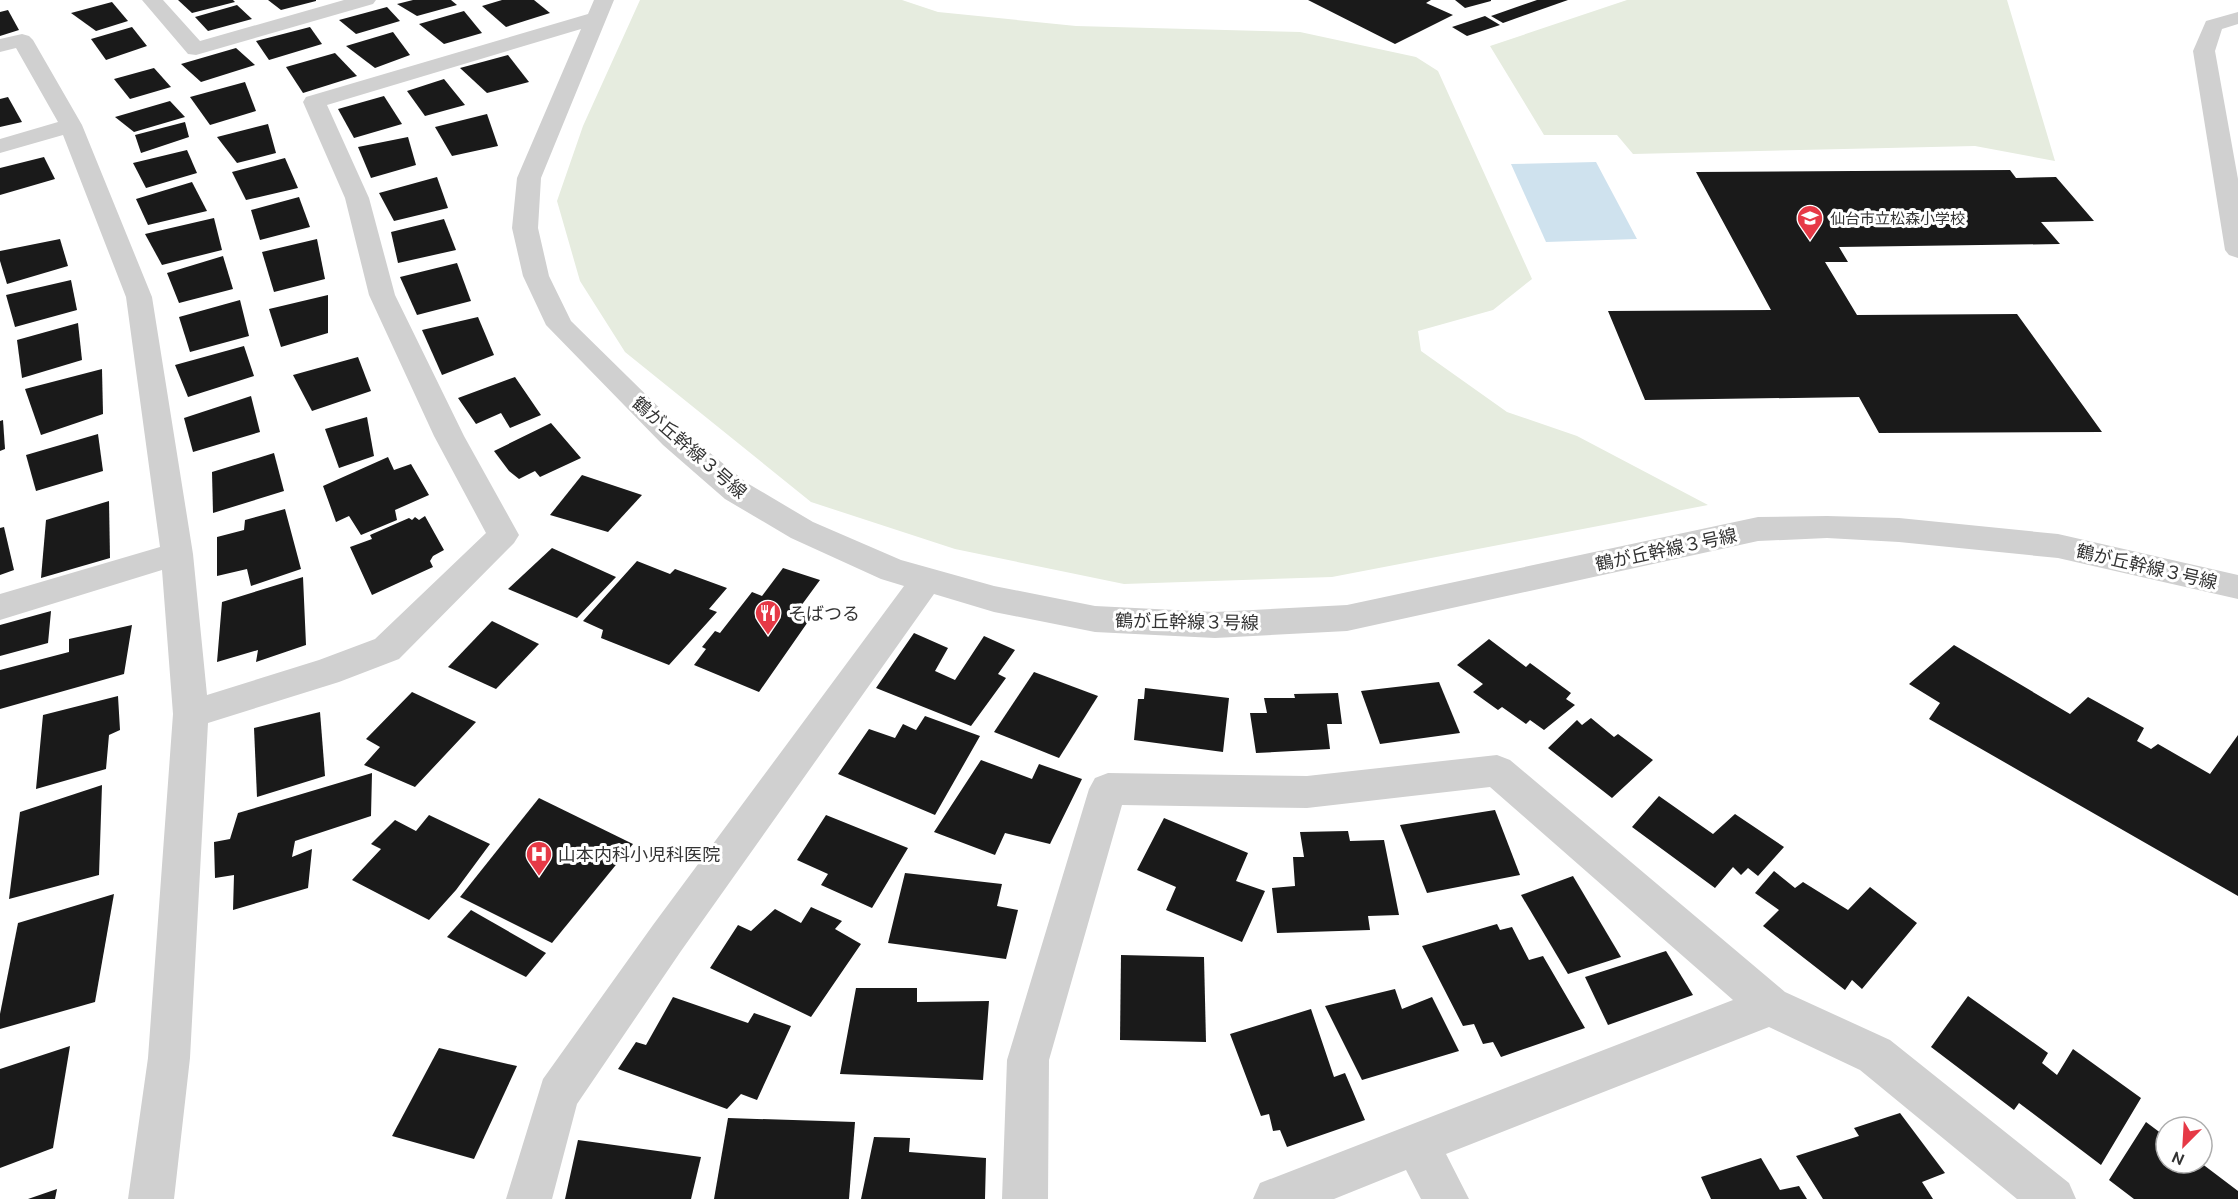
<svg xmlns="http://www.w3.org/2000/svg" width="2238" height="1199" viewBox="0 0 2238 1199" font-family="Ubuntu,'Noto Sans JP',sans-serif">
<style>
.green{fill:#e6ecdf}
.water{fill:#cfe2ee}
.building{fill:#1a1a1a}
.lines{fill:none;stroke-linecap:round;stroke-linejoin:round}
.minor{fill:#d0d0d0;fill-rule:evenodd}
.labels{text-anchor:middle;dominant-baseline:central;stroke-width:6;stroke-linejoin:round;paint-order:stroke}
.far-poi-label{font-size:15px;fill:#333;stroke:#fff;text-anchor:start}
.street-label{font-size:18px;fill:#333;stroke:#fff}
.poi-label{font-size:18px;fill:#333;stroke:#fff;text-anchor:start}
</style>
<rect width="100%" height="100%" fill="#fff"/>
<g class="green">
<path d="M640 0H902L938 12 1076 26 1300 32 1416 57 1438 71 1532 279 1493 310 1418 331 1421 351 1507 412 1577 436 1708 505 1332 577 1124 584 955 549 811 502 625 352 580 281 557 201 583 126Z"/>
<path d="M1627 0H2007L2055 161 1975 146 1633 154 1617 135H1544L1490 46Z"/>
</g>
<path class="water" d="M1596 162 1637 239 1546 242 1511 164Z"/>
<g class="building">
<path d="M178 0H233L235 2 192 13Z"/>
<path d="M268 0H316V1L281 10Z"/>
<path d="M413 0H451L457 5 417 16 397 4Z"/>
<path d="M502 0H534L550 13 506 27 482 6Z"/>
<path d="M1308 0H1431L1426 3 1453 15 1395 44Z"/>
<path d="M1455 0H1491V1L1465 8Z"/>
<path d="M1537 0H1568L1503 23 1491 16Z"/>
<path d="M112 2 128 21 96 31 71 13Z"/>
<path d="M237 5 252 19 208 31 195 17Z"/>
<path d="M387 7 400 21 356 34 339 20Z"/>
<path d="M8 10 19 30 0 36V12Z"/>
<path d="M464 11 482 33 444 44 419 24Z"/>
<path d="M1485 16 1500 25 1467 36 1452 27Z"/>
<path d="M132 27 147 46 106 60 91 39Z"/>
<path d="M310 27 322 44 269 60 256 41Z"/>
<path d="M393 32 410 55 375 68 346 46Z"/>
<path d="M236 48 255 65 201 82 181 64Z"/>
<path d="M335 53 357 76 303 93 286 67Z"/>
<path d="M508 55 529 82 487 93 460 68Z"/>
<path d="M154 68 171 87 130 99 114 79Z"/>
<path d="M444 79 465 105 425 116 407 91Z"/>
<path d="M245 82 256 111 210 125 190 97Z"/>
<path d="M384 96 402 124 354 138 338 109Z"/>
<path d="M8 97 22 122 0 127V99Z"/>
<path d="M170 101 185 117 134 132 115 117Z"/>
<path d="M487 114 498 146 452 156 435 127Z"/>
<path d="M185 122 189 137 141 153 135 135Z"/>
<path d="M268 124 276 153 237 163 217 137Z"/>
<path d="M408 137 416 165 371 178 358 147Z"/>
<path d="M187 150 197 173 146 188 133 163Z"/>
<path d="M44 157 55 179 0 195V168Z"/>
<path d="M285 158 298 188 246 200 232 172Z"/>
<path d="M2010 170 2016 178 2056 177 2094 221 2041 222 2060 244 1839 247 1848 262H1825L1857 315 2017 314 2102 432 1879 433 1859 397 1645 400 1608 311 1771 310 1696 172Z"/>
<path d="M437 177 448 208 394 221 379 193Z"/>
<path d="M192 182 207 211 148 225 136 199Z"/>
<path d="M299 197 310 227 260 240 251 210Z"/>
<path d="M214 218 222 250 162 265 145 234Z"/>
<path d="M444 219 456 250 398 263 391 232Z"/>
<path d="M60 239 68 266 7 284 0 261V251Z"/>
<path d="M317 239 325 279 274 292 262 252Z"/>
<path d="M223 256 233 289 179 303 167 273Z"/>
<path d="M457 263 471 301 417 315 400 277Z"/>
<path d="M71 280 77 310 15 327 6 295Z"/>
<path d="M328 295V333L281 347 269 309Z"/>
<path d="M240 300 249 336 190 352 179 317Z"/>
<path d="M478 317 494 355 442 375 422 330Z"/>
<path d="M78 323 82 360 22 378 17 340Z"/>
<path d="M244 346 254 376 188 397 175 365Z"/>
<path d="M358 357 371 391 312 411 293 375Z"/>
<path d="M102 369 103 414 41 435 25 389Z"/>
<path d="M515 377 541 415 510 428 501 413 476 424 458 398Z"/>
<path d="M251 396 260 432 193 452 184 418Z"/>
<path d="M367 417 374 456 339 468 325 429Z"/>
<path d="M3 420 5 449 0 451V421Z"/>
<path d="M551 423 581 458 540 477 535 471 519 479 509 471 494 451Z"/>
<path d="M98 434 103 471 36 491 26 455Z"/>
<path d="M274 453 284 491 213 513 212 472Z"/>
<path d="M388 457 394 470 411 464 429 495 395 510 397 520 361 535 349 516 336 522 323 486Z"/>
<path d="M582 475 642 495 608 532 550 515Z"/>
<path d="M109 501 110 558 41 578 46 520Z"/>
<path d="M285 509 301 569 251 586 247 569 217 576V537L244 530 245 520Z"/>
<path d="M425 516 444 550 433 556 430 561 433 567 372 595 350 547 372 539 370 535 409 518 412 520 415 517 419 520Z"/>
<path d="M4 527 14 570 0 575V528Z"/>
<path d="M552 548 616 577 577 618 508 589Z"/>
<path d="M637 561 670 574 675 569 727 588 709 609 717 612 669 665 601 638 603 630 583 621Z"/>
<path d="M783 568 820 580 798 610 812 616 759 692 694 665 706 649 702 647 715 631 720 633 752 592 762 596Z"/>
<path d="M303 577 306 645 256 662 258 650 217 662 222 602Z"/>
<path d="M51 611 48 643 0 656V625Z"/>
<path d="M492 621 539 644 496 689 448 667Z"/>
<path d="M132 625 124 674 0 709V670L69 652V639Z"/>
<path d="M914 633 948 648 935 671 955 680 984 636 1015 650 998 674 1006 678 971 726 876 688Z"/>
<path d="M1489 639 1526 667 1530 663 1571 693 1566 699 1575 705 1544 730 1530 720 1526 724 1502 707 1498 710 1473 692 1483 684 1457 665Z"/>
<path d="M1954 645 2070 714 2088 697 2144 728 2137 741 2151 749 2158 744 2210 774 2238 735V896L1929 719 1940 703 1909 684Z"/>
<path d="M1034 672 1098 696 1059 758 994 732Z"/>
<path d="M1439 682 1460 733 1380 744 1361 691Z"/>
<path d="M1145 688 1229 698 1223 752 1134 740 1138 699H1144Z"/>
<path d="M412 692 476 722 415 787 364 765 380 747 366 739Z"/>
<path d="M1338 693 1342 724H1327L1330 749 1256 753 1250 713H1267L1264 698H1295L1294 694Z"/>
<path d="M118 696 120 730 109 735 106 769 36 789 43 715Z"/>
<path d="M320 712 325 776 257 797 254 728Z"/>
<path d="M925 716 980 736 935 815 838 774 869 729 895 738 903 724 916 730Z"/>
<path d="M1591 718 1614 737 1618 734 1653 760 1612 798 1548 748 1577 720 1582 725Z"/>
<path d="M981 760 1032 779 1039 764 1082 779 1050 844 1005 833 995 855 934 832Z"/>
<path d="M372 773 371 816 295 841 292 857 312 849 308 888 233 910 234 875 215 878 214 842 230 839 238 813Z"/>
<path d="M102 785 99 875 9 899 20 812Z"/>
<path d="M1659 796 1713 834 1735 814 1784 847 1758 876 1748 868 1741 875 1733 867 1715 888 1632 827Z"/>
<path d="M539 798 633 844 552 943 460 897Z"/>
<path d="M1495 810 1520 875 1427 893 1400 825Z"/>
<path d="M429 815 490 844 456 890 429 920 352 880 381 849 371 844 395 820 416 831Z"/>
<path d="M826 815 908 848 872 908 821 885 828 874 797 860Z"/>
<path d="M1164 818 1248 853 1236 881 1265 891 1242 942 1166 910 1176 887 1137 870Z"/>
<path d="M1348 831 1350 841 1384 840 1399 915 1368 916 1370 930 1277 933 1272 888 1295 886 1293 857H1304L1300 832Z"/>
<path d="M1774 871 1795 888 1803 882 1848 910 1870 887 1917 923 1862 989 1852 980 1845 990 1763 926 1779 910 1755 893Z"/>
<path d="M905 873 1002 884 997 906 1018 910 1006 959 888 943Z"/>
<path d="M1573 876 1621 957 1568 974 1521 895Z"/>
<path d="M114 894 95 1002 0 1029V1014L18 923Z"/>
<path d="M811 907 842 921 835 929 861 944 811 1017 710 968 738 925 751 931 775 909 801 923Z"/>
<path d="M471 910 546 953 526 977 447 937Z"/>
<path d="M1497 924 1500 930 1512 927 1529 960 1543 956 1585 1028 1501 1057 1493 1042 1483 1044 1474 1024 1463 1026 1422 946Z"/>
<path d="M1666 951 1693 995 1608 1025 1585 977Z"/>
<path d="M1121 955 1204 957 1206 1042 1120 1040Z"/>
<path d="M856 988H917V1002L989 1001 983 1080 840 1074Z"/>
<path d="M1395 989 1402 1009 1432 997 1459 1051 1362 1080 1325 1006Z"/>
<path d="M1968 996 2048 1053 2042 1063 2057 1075 2073 1049 2141 1098 2101 1165 2019 1103 2014 1110 1931 1047Z"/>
<path d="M673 997 748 1023 754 1013 791 1026 757 1100 741 1094 727 1109 618 1069 636 1042 646 1045Z"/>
<path d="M1311 1009 1334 1077 1345 1073 1365 1120 1287 1147 1280 1130 1273 1131 1269 1114 1261 1116 1230 1034Z"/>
<path d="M70 1046 53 1148 0 1168V1069Z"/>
<path d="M439 1048 517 1066 474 1159 392 1136Z"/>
<path d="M1900 1113 1945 1173 1922 1182 1933 1199H1823L1796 1156 1859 1136 1854 1128Z"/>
<path d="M728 1118 855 1122 849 1199H714Z"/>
<path d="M2146 1122 2166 1137V1163H2201L2238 1191V1199H2134L2109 1180Z"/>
<path d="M874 1137 910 1138 909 1152 986 1158 985 1199H861Z"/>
<path d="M578 1140 701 1157 691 1199H565Z"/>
<path d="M1761 1158 1780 1190 1799 1186 1807 1199H1711L1701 1177Z"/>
<path d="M57 1189 55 1199H28Z"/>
</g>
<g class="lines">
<g class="minor">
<path d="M142 0H163L200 41 344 0H376L373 4 196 55 188 54Z"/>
<path d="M594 0H614L541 178 538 228 549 276 571 321 683 431 747 483 813 522 901 560 994 586 1095 606 1215 612 1347 605 1758 517 1827 516 1899 518 2058 534 2238 575V599L2058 558 1899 542 1827 538 1758 541 1347 631 1215 638 1095 632 994 612 934 594 681 951 577 1104 552 1199H506L543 1079 653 925 904 586 881 579 791 538 725 499 663 445 546 325 523 276 512 228 517 178 581 29 327 105 369 198 395 295 464 436 519 535 514 543 399 659 339 682 208 723 190 1058 174 1199H128L148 1058 173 714 162 570 0 620V594L160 547 126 297 63 135 0 153V139L58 122 16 48 0 52V39L22 34 29 36 33 40 82 125 152 297 193 554 207 695 319 660 375 639 486 533 434 436 369 295 345 198 303 102 306 97 588 14Z"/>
<path d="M2238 12V24L2222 29 2215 51 2238 179V258L2229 255 2225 250 2193 51 2206 21Z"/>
<path d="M1497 755 1510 760 1785 992 1890 1040 2069 1183 2076 1199H2017L1860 1070 1769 1027 1446 1154 1469 1199H1421L1406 1170 1334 1199H1253L1260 1183 1733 1000 1490 787 1307 808 1122 805 1049 1060 1048 1199H1002L1007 1060 1089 789 1095 778 1108 773 1307 776Z"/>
</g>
</g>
<defs>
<g id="school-pin" transform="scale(1.35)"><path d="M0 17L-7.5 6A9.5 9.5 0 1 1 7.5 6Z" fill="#e63946" stroke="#fff"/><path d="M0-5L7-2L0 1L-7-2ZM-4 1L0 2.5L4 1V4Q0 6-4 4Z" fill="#fff"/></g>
<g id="restaurant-pin" transform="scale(1.35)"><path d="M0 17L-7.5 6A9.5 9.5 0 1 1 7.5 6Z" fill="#e63946" stroke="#fff"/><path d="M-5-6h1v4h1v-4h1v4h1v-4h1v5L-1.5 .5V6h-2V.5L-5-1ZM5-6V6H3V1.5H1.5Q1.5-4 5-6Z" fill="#fff"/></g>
<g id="hospital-pin" transform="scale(1.35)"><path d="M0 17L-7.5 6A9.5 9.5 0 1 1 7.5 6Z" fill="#e63946" stroke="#fff"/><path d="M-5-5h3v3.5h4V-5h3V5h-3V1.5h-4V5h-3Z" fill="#fff"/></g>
</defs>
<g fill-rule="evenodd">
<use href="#school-pin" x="1810" y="218"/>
<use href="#restaurant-pin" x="768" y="613"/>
<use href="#hospital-pin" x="539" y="854"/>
</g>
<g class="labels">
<g class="far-poi-label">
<text x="1830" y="218">仙台市立松森小学校</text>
</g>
<g class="street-label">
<text transform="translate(690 447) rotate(41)">鶴が丘幹線３号線</text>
<text transform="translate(1666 549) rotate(-12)">鶴が丘幹線３号線</text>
<text transform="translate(2147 566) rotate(13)">鶴が丘幹線３号線</text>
<text transform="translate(1187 621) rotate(1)">鶴が丘幹線３号線</text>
</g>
<g class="poi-label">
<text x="788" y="613">そばつる</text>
<text x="558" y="854">山本内科小児科医院</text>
</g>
</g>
<g transform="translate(2184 1145) rotate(204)"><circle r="28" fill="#ffffff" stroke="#adadad" stroke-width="1.5"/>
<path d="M0-4.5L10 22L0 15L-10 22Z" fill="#e63946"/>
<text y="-9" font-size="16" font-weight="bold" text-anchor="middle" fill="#333333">N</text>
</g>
</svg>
